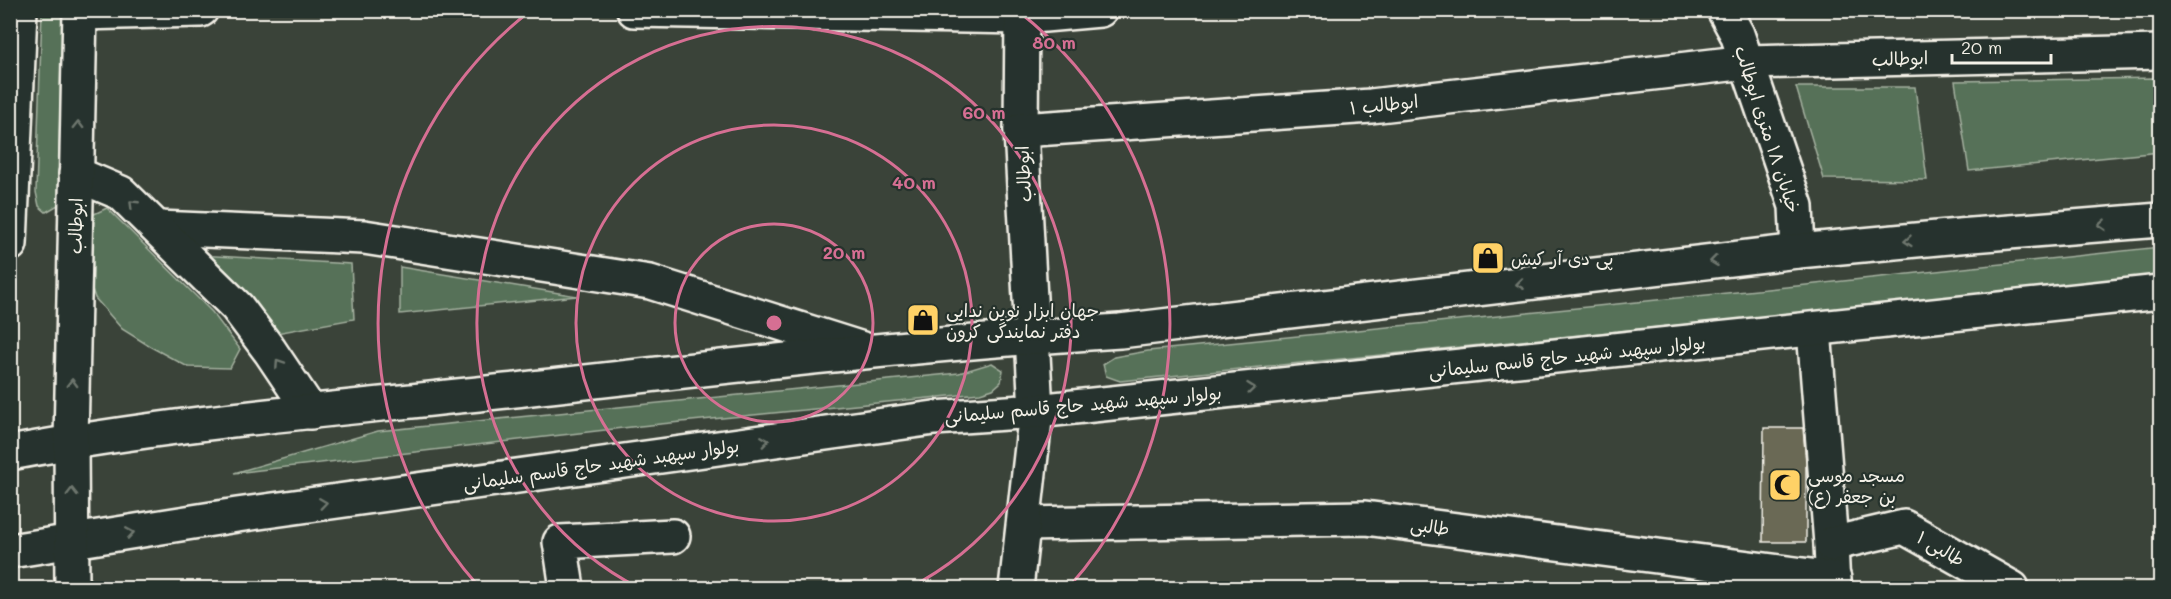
<svg xmlns="http://www.w3.org/2000/svg" width="2171" height="599" viewBox="0 0 2171 599" font-family="Mali,'Playpen Sans Arabic',sans-serif">
<style>
.green{fill:#567158;stroke:#a5b1a0;stroke-width:1.5}
.building{fill:#6a6954;stroke:#f4f1e8;stroke-width:1.5}
.lines{fill:none;stroke-linecap:round;stroke-linejoin:round}
.minor-casing{stroke:#f4f1e8;stroke-width:38}
.major-casing{stroke:#f4f1e8;stroke-width:38}
.minor{stroke:#26332d;stroke-width:33}
.major{stroke:#26332d;stroke-width:33}
.oneway{stroke:#6e766e}
.ring{fill:none;stroke:#d66f93;stroke-width:3}
.labels{text-anchor:middle;dominant-baseline:central;stroke-width:4.5;stroke-linejoin:round;paint-order:stroke}
.street-label{font-size:18px;fill:#f4f1e8;stroke:#26332d}
.poi-label{font-size:18px;fill:#f4f1e8;stroke:#26332d;text-anchor:start}
.centre{fill:#d66f93;stroke:#26332d;stroke-width:3}
.ring-label{font-size:18px;text-anchor:middle;font-weight:bold;fill:#d66f93;stroke:#26332d;stroke-width:4.5;stroke-linejoin:round;paint-order:stroke}
</style>
<rect width="100%" height="100%" fill="#3a4339"/>
<filter id="ink" filterUnits="userSpaceOnUse"><feTurbulence type="fractalNoise" baseFrequency=".0167" numOctaves="2"/><feDisplacementMap in="SourceGraphic" scale="12" xChannelSelector="R" yChannelSelector="G"/><feConvolveMatrix kernelMatrix="1 2 1 2 8 2 1 2 1" color-interpolation-filters="sRGB"/></filter>
<g filter="url(#ink)">
<g class="green">
<path d="M42 11H62L58 205 46 212 39 206 36 192Z"/>
<path d="M2160 78V152L1969 171 1955 81Z"/>
<path d="M1796 87H1915L1927 180 1824 179Z"/>
<path d="M107 208 212 312 240 349 230 368 188 367 151 347 122 329 95 298 89 280 90 216Z"/>
<path d="M2160 247V277L1120 381 1106 376 1103 364 1114 357 1148 351 1797 286Z"/>
<path d="M198 255 351 264 354 319 271 334Z"/>
<path d="M400 267 577 296 400 314Z"/>
<path d="M992 363 1003 370 1001 382 993 389 980 393 640 426 234 473 378 431 959 373Z"/>
</g>
<path class="building" d="M1764 428H1803L1806 462V542H1763Z"/>
<g class="lines">
<g class="minor-casing">
<g id="minor">
<path d="M634 10 1022 17 1100 10"/>
<path d="M1022 10 1021 130 1032 336"/>
<path d="M1724 10 1737 34 1796 206 1798 251"/>
<path d="M80 13 201 10"/>
<path d="M1021 130 1371 106 1747 62 2160 52"/>
<path d="M158 228 364 237 650 282 869 351"/>
<path d="M1814 330 1831 544 1833 588"/>
<path d="M1024 524 1365 518 1834 579"/>
<path d="M1831 544 1904 527 2012 588"/>
<path d="M567 588 560 542 673 536"/>
<path d="M1016 588 1036 411"/>
</g>
</g>
<g class="major-casing">
<g id="major">
<path d="M76 174 121 193 237 307 270 351 311 412"/>
<path d="M10 244 20 10"/>
<path d="M1032 336 1036 411"/>
<path d="M10 453C174 422 341 409 506 391 710 368 915 344 1120 331L1798 251 1959 236 2160 220"/>
<path d="M10 551 237 515 934 418 1036 411 2160 292"/>
<path d="M72 588 71 441 80 10"/>
</g>
</g>
<use href="#minor" class="minor"/>
<use href="#major" class="major"/>
</g>
<defs><path id="oneway-chevron" d="M-2-3.5L2.5 0L-2 3.5" fill="none" stroke-width="1.6" stroke-linecap="round" stroke-linejoin="round" transform="scale(1.5)"/></defs>
<g class="oneway">
<use href="#oneway-chevron" transform="translate(78 125) rotate(-89)"/>
<use href="#oneway-chevron" transform="translate(133 204) rotate(-136)"/>
<use href="#oneway-chevron" transform="translate(2102 225) rotate(176)"/>
<use href="#oneway-chevron" transform="translate(1908 241) rotate(175)"/>
<use href="#oneway-chevron" transform="translate(1714 261) rotate(173)"/>
<use href="#oneway-chevron" transform="translate(1520 284) rotate(173)"/>
<use href="#oneway-chevron" transform="translate(279 363) rotate(-124)"/>
<use href="#oneway-chevron" transform="translate(72 383) rotate(-89)"/>
<use href="#oneway-chevron" transform="translate(1251 388) rotate(-6)"/>
<use href="#oneway-chevron" transform="translate(765 441) rotate(-8)"/>
<use href="#oneway-chevron" transform="translate(72 492) rotate(-90)"/>
<use href="#oneway-chevron" transform="translate(323 503) rotate(-8)"/>
<use href="#oneway-chevron" transform="translate(130 533) rotate(-9)"/>
</g>
</g>
<g class="ring">
<circle cx="774" cy="323" r="99"/>
<circle cx="774" cy="323" r="198"/>
<path d="M639 588A297 297 0 1 1 909 588"/>
<path d="M480 588A396 396 0 0 1 530 11M1018 11A396 396 0 0 1 1068 588"/>
</g>
<defs>
<g id="shop-square" transform="scale(1.725)"><rect x="-9" y="-9" width="18" height="18" rx="4" fill="#ffd166" stroke="#26332d"/><path d="M-5-2.5h2.3a2.7 3.5 0 0 1 5.4 0H5L5.5 6h-11ZM-1.5-2.5h3a1.5 2.3 0 0 0-3 0Z" fill="#111"/></g>
<g id="mosque-square" transform="scale(1.725)"><rect x="-9" y="-9" width="18" height="18" rx="4" fill="#ffd166" stroke="#26332d"/><path d="M3.5-4.9A6 6 0 1 0 3.5 4.9A5 5 0 1 1 3.5-4.9Z" fill="#111"/></g>
</defs>
<g fill-rule="evenodd">
<use href="#shop-square" x="1488" y="258"/>
<use href="#shop-square" x="923" y="320"/>
<use href="#mosque-square" x="1785" y="485"/>
</g>
<g class="labels">
<g class="street-label">
<text transform="translate(1900 58) rotate(-2)">ابوطالب</text>
<text transform="translate(1384 104) rotate(-6)">ابوطالب ۱</text>
<text transform="translate(1768 129) rotate(72)">خیابان ۱۸ متری ابوطالب</text>
<text transform="translate(1023 174) rotate(-93)">ابوطالب</text>
<text transform="translate(75 226) rotate(-89)">ابوطالب</text>
<text transform="translate(1567 356) rotate(-6)">بولوار سپهبد شهید حاج قاسم سلیمانی</text>
<text transform="translate(1083 404) rotate(-5)">بولوار سپهبد شهید حاج قاسم سلیمانی</text>
<text transform="translate(601 464) rotate(-8)">بولوار سپهبد شهید حاج قاسم سلیمانی</text>
<text transform="translate(1430 526) rotate(7)">طالبی</text>
<text transform="translate(1941 548) rotate(30)">طالبی ۱</text>
</g>
<g class="poi-label">
<text x="1511" y="258">پی دی آر کیش</text>
<text x="946" y="310">جهان ابزار نوین ندایی<tspan x="946" dy="21">دفتر نمایندگی کرون</tspan></text>
<text x="1808" y="475">مسجد موسی<tspan x="1808" dy="21">بن جعفر (ع)</tspan></text>
</g>
</g>
<circle cx="774" cy="323" r="9" class="centre"/>
<g class="ring-label">
<text x="1054" y="49">80 m</text>
<text x="984" y="119">60 m</text>
<text x="914" y="189">40 m</text>
<text x="844" y="259">20 m</text>
</g>
<rect width="2171" height="599" fill="none" stroke="#26332d" stroke-width="36"/>
<rect x="18" y="18" width="2135" height="563" fill="none" stroke="#f4f1e8" stroke-width="2" filter="url(#ink)"/>
<path d="M1952 54v9h99v-9" fill="none" stroke="#f4f1e8" stroke-width="3"/>
<text x="1961" y="54" font-size="18" fill="#f4f1e8" stroke="#26332d" stroke-width="4.5" paint-order="stroke">20 m</text>
</svg>
